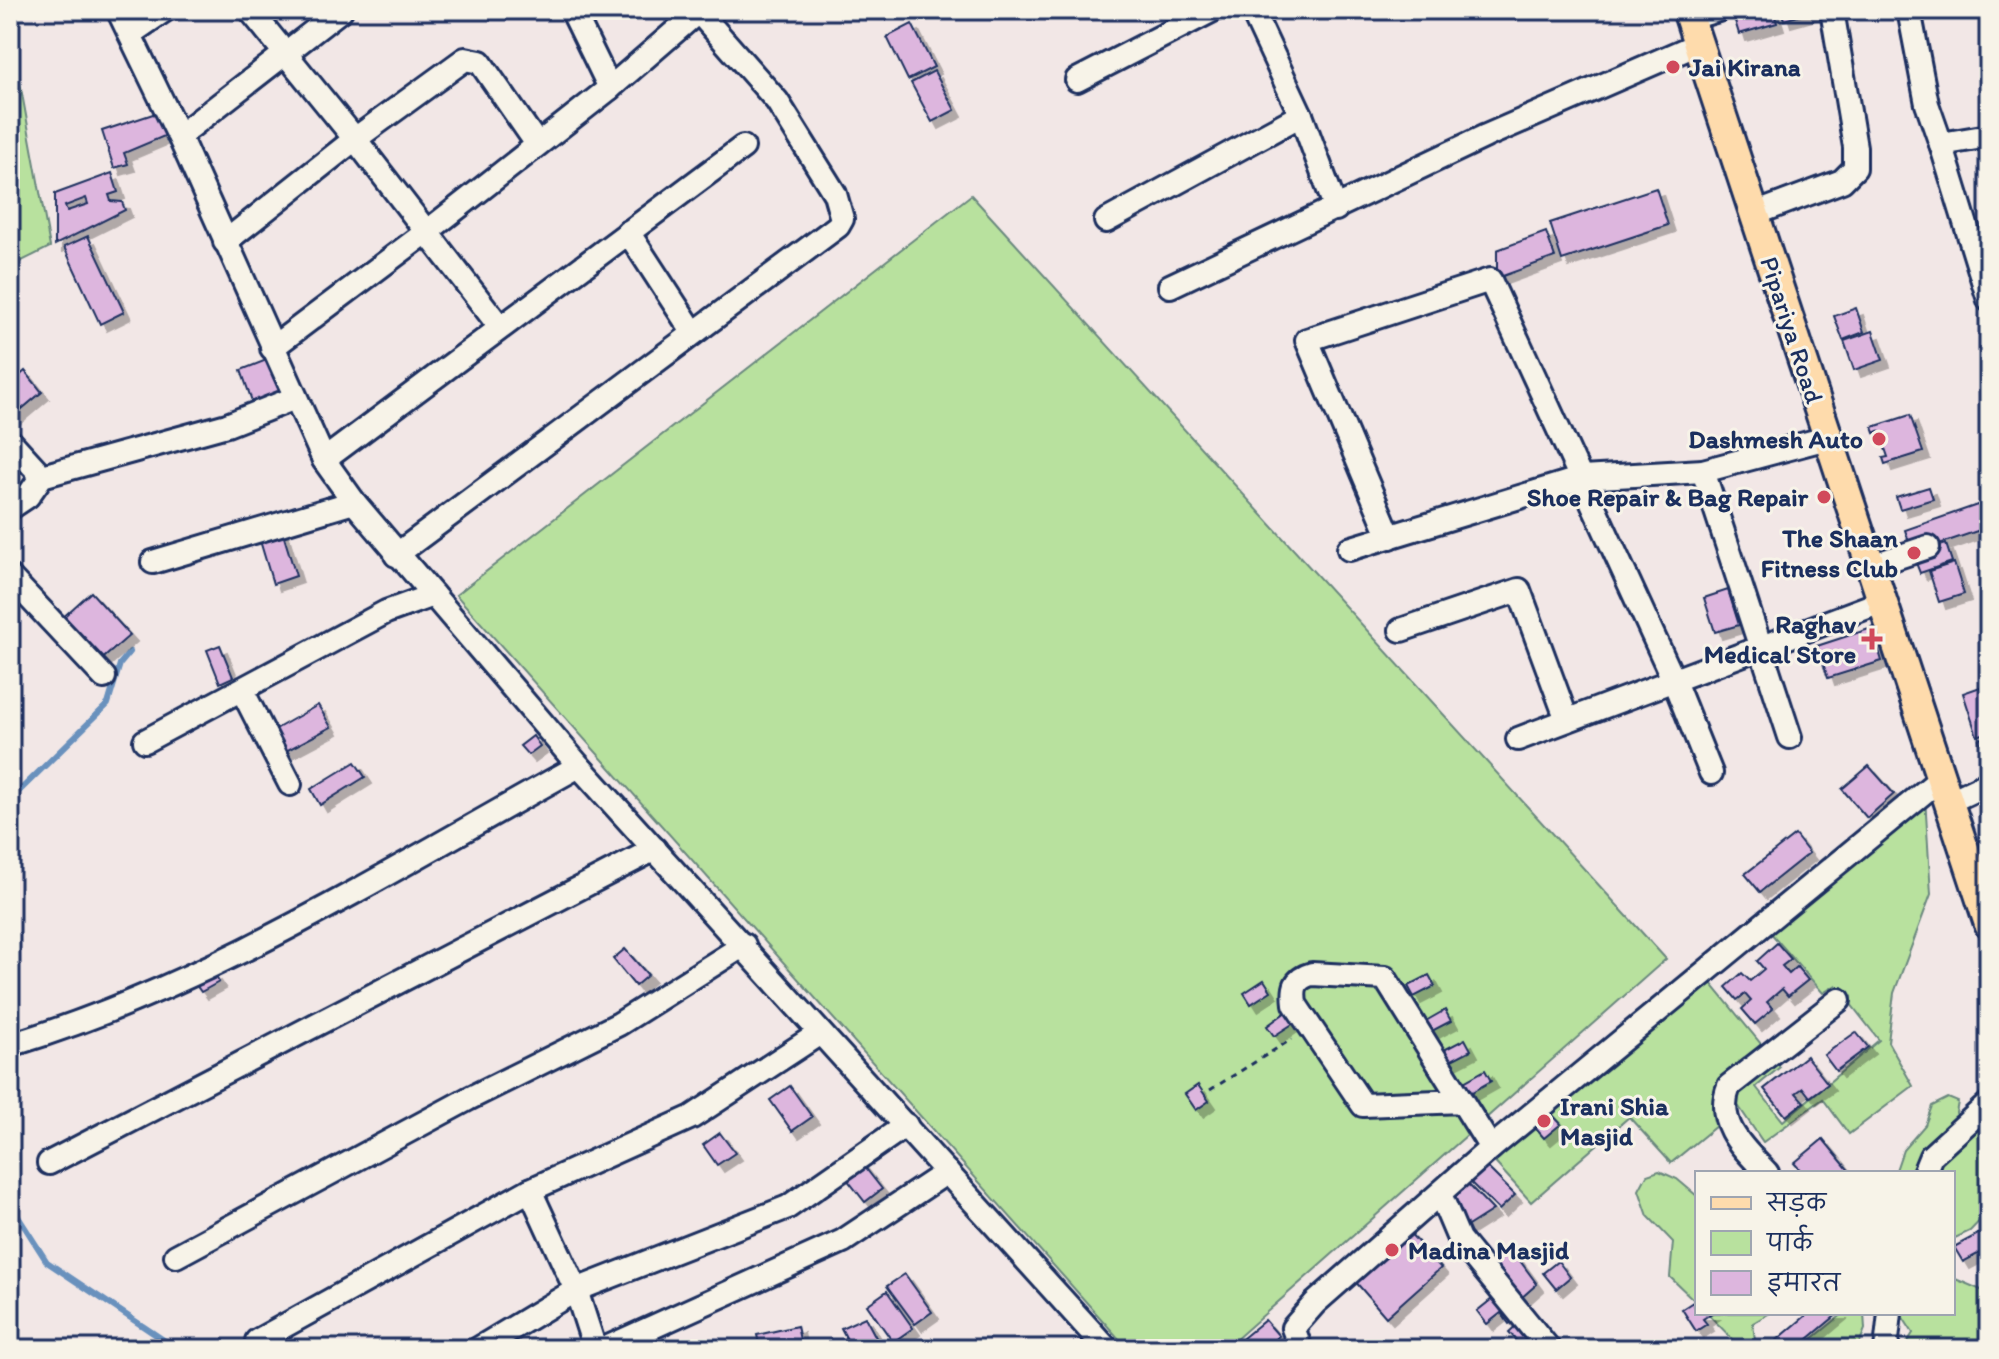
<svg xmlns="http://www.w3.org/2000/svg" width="1999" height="1359" viewBox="0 0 1999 1359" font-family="Itim,'Playpen Sans Deva',sans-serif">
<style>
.green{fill:#b8e19e;stroke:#6a887e;stroke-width:2;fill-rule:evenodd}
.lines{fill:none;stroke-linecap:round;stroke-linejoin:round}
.stream{stroke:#6991bd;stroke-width:6}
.building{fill:#ddb6de;stroke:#1b2f5e;stroke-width:2;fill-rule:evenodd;filter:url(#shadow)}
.minor-casing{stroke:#1b2f5e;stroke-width:28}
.major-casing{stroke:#1b2f5e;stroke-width:34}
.path{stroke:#1b2f5e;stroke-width:3;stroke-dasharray:6 6;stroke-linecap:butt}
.minor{stroke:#f7f3e8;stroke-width:22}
.major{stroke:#fedbac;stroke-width:28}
.poi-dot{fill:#d1495b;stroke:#f7f3e8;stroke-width:3}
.labels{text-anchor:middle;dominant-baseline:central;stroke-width:6;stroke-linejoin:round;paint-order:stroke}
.poi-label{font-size:26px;font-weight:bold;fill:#1b2f5e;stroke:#f7f3e8;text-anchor:end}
.street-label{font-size:26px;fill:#1b2f5e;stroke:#f7f3e8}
</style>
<defs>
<filter id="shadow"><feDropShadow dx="7" dy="7" stdDeviation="0" flood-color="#0004"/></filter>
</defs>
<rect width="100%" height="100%" fill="#f2e7e6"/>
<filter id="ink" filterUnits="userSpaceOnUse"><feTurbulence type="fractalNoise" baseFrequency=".0125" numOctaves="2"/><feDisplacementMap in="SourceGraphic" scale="16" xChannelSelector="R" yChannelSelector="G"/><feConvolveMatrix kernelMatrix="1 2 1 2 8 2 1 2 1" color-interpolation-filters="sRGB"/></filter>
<g filter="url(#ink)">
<g class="green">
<path d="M10 28 50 247 10 267Z"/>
<path d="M971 195 1666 959 1225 1349H1128L456 595Z"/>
<path d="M1925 797 1931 894 1894 993 1888 1042 1913 1086 1849 1134 1823 1099 1763 1142 1739 1107 1671 1163 1629 1117 1531 1202 1490 1157ZM1770 932 1823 993 1836 985 1879 1040 1783 1121 1756 1087 1780 1067 1710 982Z"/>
<path d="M1948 1098 1958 1102 1956 1113 1963 1121 1919 1173H1895L1903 1150 1925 1125 1932 1106Z"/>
<path d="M1989 1116V1211L1970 1231 1953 1239V1173H1929Z"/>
<path d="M1659 1171 1677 1179 1697 1196V1303L1670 1277 1673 1242 1648 1216 1639 1190 1647 1175Z"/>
<path d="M1953 1278 1981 1290 1989 1288V1349H1903L1913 1333 1900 1313H1953Z"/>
<path d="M1707 1313H1770L1753 1323 1755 1341 1738 1345Z"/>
<path d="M1844 1313H1864L1865 1329 1857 1349H1800Z"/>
</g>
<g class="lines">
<g class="stream">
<path d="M10 800 108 704 120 664 130 652"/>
<path d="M10 1204 47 1262 177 1349"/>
</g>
</g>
<g class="building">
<path d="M1773 10 1777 23 1739 34 1732 11Z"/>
<path d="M1781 10H1820L1784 20Z"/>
<path d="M912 24 934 67 908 80 887 37Z"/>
<path d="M934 71 955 110 932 122 911 83Z"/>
<path d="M159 112 167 135 124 153 128 164 114 168 102 131Z"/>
<path d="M112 173 118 192 109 195 111 201 122 202 125 210 55 245V194ZM86 198 88 204 67 211 65 206Z"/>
<path d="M1656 188 1668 225 1562 260 1550 223Z"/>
<path d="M1546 232 1555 257 1497 278V250Z"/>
<path d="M88 236 124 312 100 324 64 247Z"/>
<path d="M1856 308 1864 332 1843 340 1834 316Z"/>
<path d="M1873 331 1883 360 1854 370 1844 341Z"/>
<path d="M269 359 282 393 253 404 241 370Z"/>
<path d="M25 371 42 392 10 419V384Z"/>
<path d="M1910 415 1923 452 1885 464 1883 458 1888 457 1879 431 1875 433 1873 427Z"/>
<path d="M1929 487 1933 499 1900 509 1896 497Z"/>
<path d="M1989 501V527L1913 553 1905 530Z"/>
<path d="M281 527 296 576 273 584 258 534Z"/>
<path d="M1946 544 1952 562 1920 573 1913 555Z"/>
<path d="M1954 563 1964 594 1939 602 1929 571Z"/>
<path d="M1728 590 1739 625 1715 632 1704 598Z"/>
<path d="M91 592 130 635 99 662 60 620Z"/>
<path d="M1872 628 1882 661 1828 678 1817 646Z"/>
<path d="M220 645 233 677 220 683 207 650Z"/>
<path d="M1989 684V732L1977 736 1963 693Z"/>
<path d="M318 705 331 727 286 751 274 730Z"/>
<path d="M533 736 540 746 528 755 520 746Z"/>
<path d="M1989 736V768L1979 739Z"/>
<path d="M355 762 365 777 320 805 311 789Z"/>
<path d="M1869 766 1894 794 1867 818 1842 789Z"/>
<path d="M1795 835 1809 853 1760 892 1745 874Z"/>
<path d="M1777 943 1791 959 1782 966 1789 974 1797 967 1808 980 1788 996 1782 989 1767 1002 1773 1009 1755 1024 1742 1009 1751 1001 1745 994 1737 1000 1726 987 1742 973 1750 981 1764 969 1757 961Z"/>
<path d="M625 949 648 975 635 986 613 959Z"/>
<path d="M214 974 219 982 201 992 196 985Z"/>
<path d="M1429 975 1435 986 1414 997 1408 986Z"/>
<path d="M1264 980 1271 991 1251 1004 1244 993Z"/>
<path d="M1445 1010 1451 1021 1430 1032 1424 1022Z"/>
<path d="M1286 1012 1294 1023 1274 1036 1267 1026Z"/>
<path d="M1856 1032 1868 1047 1836 1071 1824 1055Z"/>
<path d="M1465 1039 1471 1050 1450 1061 1444 1050Z"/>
<path d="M1806 1056 1828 1084 1810 1097 1803 1088 1796 1093 1804 1102 1786 1116 1764 1089Z"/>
<path d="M1485 1070 1491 1081 1470 1093 1464 1082Z"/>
<path d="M1198 1085 1209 1101 1196 1110 1185 1094Z"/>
<path d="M790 1086 812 1117 792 1131 770 1100Z"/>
<path d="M1547 1109 1561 1124 1544 1138 1531 1123Z"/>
<path d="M720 1133 735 1153 717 1165 703 1145Z"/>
<path d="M1823 1139 1851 1173H1803L1794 1163Z"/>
<path d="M860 1161 882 1189 865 1202 843 1174Z"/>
<path d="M1486 1166 1515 1195 1499 1210 1470 1182Z"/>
<path d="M1465 1181 1493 1210 1460 1231 1448 1196Z"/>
<path d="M1409 1232 1441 1268 1386 1317 1354 1280Z"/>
<path d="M1980 1233 1989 1248 1963 1262 1954 1247Z"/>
<path d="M1512 1250 1537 1284 1520 1299 1493 1264Z"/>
<path d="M1558 1261 1570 1277 1556 1289 1543 1273Z"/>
<path d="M905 1274 932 1312 915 1324 887 1286Z"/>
<path d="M887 1291 913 1328 893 1342 867 1305Z"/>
<path d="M1497 1295 1515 1320 1509 1324 1501 1313 1487 1324 1477 1311Z"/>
<path d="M1693 1302 1697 1313H1712L1703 1319 1707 1324 1696 1331 1682 1309Z"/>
<path d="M1809 1313H1839L1796 1349H1782L1776 1341Z"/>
<path d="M865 1317 880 1345 852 1349 841 1328Z"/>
<path d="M1265 1320 1279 1336 1263 1349H1253L1243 1338Z"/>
<path d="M1521 1321 1536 1338 1524 1349 1509 1332Z"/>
<path d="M797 1326 800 1340 760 1348 757 1335Z"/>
</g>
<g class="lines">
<g class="minor-casing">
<g id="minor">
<path d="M118 10 179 136 324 460 354 502 579 766 1107 1349"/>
<path d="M250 10 355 139 500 327"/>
<path d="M572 10 610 88"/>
<path d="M1252 10 1301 115 1336 209"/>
<path d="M1909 10 1927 104 1941 144"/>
<path d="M1701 15 1718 10"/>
<path d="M130 34 165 10"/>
<path d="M1077 80 1213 10"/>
<path d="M179 136 341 10"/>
<path d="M1989 136 1941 144 1989 300"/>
<path d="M1765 210 1842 181 1855 168V147L1832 10"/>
<path d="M1106 221 1301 115"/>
<path d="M628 232 693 332"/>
<path d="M225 242 355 139 465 59 480 62 537 144"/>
<path d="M1170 286 1486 136 1698 44"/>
<path d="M272 348 433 227 610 88 700 10"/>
<path d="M10 441 42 476"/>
<path d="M324 460 743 147"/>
<path d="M1703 471 1790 737"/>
<path d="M10 508 28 496 42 476 227 425 295 398"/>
<path d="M1390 537 1307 340 1490 280 1674 681 1711 773"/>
<path d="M1349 549 1582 478 1703 471 1827 438"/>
<path d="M396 555 838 226 842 219 835 194 777 101 697 10"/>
<path d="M153 562 354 502"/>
<path d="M1880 563 1928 547"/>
<path d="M10 577 104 677"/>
<path d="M1401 630 1519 590 1567 720"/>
<path d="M242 690 290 784"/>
<path d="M1518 739 1881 602"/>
<path d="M145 741 386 612 433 595"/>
<path d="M1957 798 1989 783"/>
<path d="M10 1045C213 984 395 867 579 766"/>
<path d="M1462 1101 1363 1105 1295 1004C1293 988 1294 979 1312 974L1385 978 1491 1148"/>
<path d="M49 1163 655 849"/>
<path d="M1767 1173C1744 1149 1714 1123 1729 1086L1839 1000"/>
<path d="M1924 1173 1931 1156 1989 1103"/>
<path d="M530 1190 576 1290 595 1349"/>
<path d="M1440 1194 1459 1239 1549 1349"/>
<path d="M176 1256 468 1099 619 1024 744 945"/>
<path d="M257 1341 530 1190 692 1117 820 1033"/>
<path d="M478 1349 576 1290 788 1207 906 1125"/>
<path d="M604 1349 843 1241 947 1172"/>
<path d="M1301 1349 1293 1328 1315 1303 1491 1148 1939 780"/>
<path d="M1886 1349 1890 1313"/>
</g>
</g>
<g class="major-casing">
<path id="major" d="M1687 10 1989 924"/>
</g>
<path class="path" d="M1210 1090 1292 1039"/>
<use href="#minor" class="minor"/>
<use href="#major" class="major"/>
</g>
</g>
<g class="poi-dot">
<circle cx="1673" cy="67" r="8"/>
<circle cx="1879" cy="439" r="8"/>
<circle cx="1824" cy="497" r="8"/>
<circle cx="1914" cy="553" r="8"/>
<path d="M1868 627h8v8h8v8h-8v8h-8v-8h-8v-8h8z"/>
<circle cx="1544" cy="1121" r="8"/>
<circle cx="1392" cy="1250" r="8"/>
</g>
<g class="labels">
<g class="poi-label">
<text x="1689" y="67" text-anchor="start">Jai Kirana</text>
<text x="1863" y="439">Dashmesh Auto</text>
<text x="1808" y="497">Shoe Repair &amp; Bag Repair</text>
<text x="1898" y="538">The Shaan<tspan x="1898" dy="30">Fitness Club</tspan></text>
<text x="1856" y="624">Raghav<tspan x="1856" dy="30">Medical Store</tspan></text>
<text x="1560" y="1106" text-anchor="start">Irani Shia<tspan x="1560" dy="30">Masjid</tspan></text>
<text x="1408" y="1250" text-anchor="start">Madina Masjid</text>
</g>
<g class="street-label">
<text transform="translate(1792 330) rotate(72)">Pipariya Road</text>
</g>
</g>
<rect width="1999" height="1359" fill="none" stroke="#f7f3e8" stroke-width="40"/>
<rect x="20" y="20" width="1959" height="1319" fill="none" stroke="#1b2f5e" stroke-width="3" filter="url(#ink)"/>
<rect x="1695" y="1171" width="260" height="144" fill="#f7f3e8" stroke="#9fa5b1" stroke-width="2"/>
<rect x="1711" y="1197" width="40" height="12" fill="#fedbac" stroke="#9fa5b1" stroke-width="2"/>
<text x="1767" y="1211" font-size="24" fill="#1b2f5e">सड़क</text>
<rect x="1711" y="1231" width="40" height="24" fill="#b8e19e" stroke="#9fa5b1" stroke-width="2"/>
<text x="1767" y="1251" font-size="24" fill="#1b2f5e">पार्क</text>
<rect x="1711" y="1271" width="40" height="24" fill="#ddb6de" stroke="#9fa5b1" stroke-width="2"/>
<text x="1767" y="1291" font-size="24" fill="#1b2f5e">इमारत</text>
</svg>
